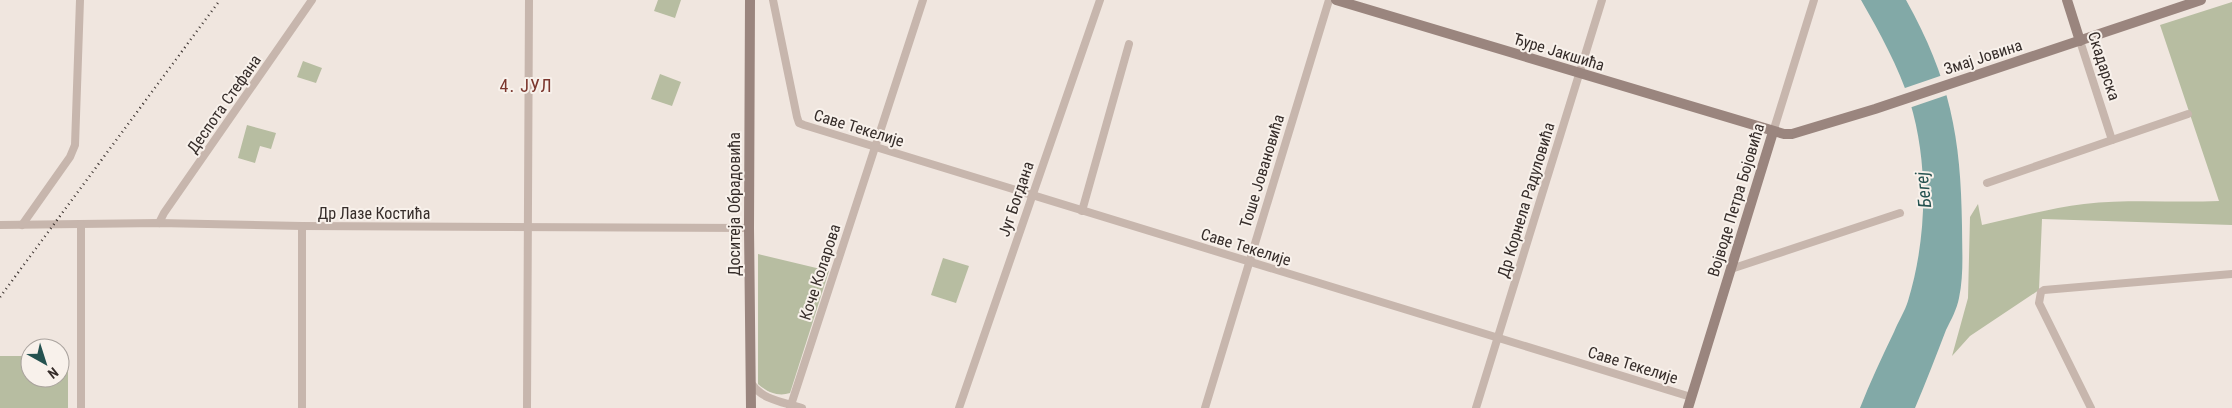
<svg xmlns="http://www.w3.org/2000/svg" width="2232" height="408" viewBox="0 0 2232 408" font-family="'Roboto Condensed',sans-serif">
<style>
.green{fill:#b7bda1}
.water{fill:#82a9a7}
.pier{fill:#f0e6df}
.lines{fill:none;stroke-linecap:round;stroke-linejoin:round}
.street{stroke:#c7b6ad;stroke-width:8}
.secondary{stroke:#9a857e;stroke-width:10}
.rail{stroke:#362d2a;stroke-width:2.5;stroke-dasharray:1 4;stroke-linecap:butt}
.labels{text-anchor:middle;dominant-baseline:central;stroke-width:4;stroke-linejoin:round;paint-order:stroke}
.street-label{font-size:16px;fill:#362d2a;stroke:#f8f1eb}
.neighbourhood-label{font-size:18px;letter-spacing:1px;fill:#7b372e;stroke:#f8f1eb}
.water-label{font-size:18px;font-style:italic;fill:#255250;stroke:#f8f1eb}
</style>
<rect width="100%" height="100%" fill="#f0e6df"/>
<g class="green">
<path d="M658 0H681L675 18 654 11Z"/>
<path d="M2232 2V225L2042 219 2039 290 1970 336 1952 356 1968 298 1970 217 1978 204 1982 225C2015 218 2050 208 2084 204 2129 199 2174 203 2219 201L2160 25Z"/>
<path d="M303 61 322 68 316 83 297 77Z"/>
<path d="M660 74 681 82 672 106 651 99Z"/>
<path d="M247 125 276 133 271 149 260 146 255 163 238 158Z"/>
<path d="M758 254 829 271 790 393C778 397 767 392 758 384Z"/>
<path d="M943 258 969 266 956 303 931 295Z"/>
<path d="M60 355H68V408H0V356H30V378H60Z"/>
</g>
<path class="water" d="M1861 0H1906C1950 79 1961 137 1962 226 1962 250 1964 275 1959 298 1957 309 1951 320 1946 330 1936 356 1926 382 1915 408H1860C1870 382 1882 357 1894 332 1898 322 1905 311 1908 301 1927 239 1929 164 1910 102 1898 66 1880 33 1861 0Z"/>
<path class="pier" d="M1943 75 1950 94 1909 108 1902 89Z"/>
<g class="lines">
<g class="street">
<path d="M773 0 797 117 799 123 804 125 1691 397"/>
<path d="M2080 41 2112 140"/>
<path d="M1773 132 1814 0"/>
<path d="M1987 183 2188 114"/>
<path d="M1082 211 1129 44"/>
<path d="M159 223 164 213 312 0"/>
<path d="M0 225 159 223 302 226 749 228"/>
<path d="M22 225 70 157 75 145 80 0"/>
<path d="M81 225V408"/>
<path d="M1731 269 1900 213"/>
<path d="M751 383C762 400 783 402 802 408"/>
<path d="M302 408V226"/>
<path d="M527 408 529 0"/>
<path d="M790 408 923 0"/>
<path d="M959 408 1100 0"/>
<path d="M1205 408 1329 0"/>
<path d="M1476 408 1602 0"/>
<path d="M2091 408 2039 303 2041 292 2044 290 2232 274"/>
</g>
<g class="secondary">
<path d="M750 0 749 228 751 408"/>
<path d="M1336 0 1784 134H1792L1875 109 2201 0"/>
<path d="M2067 0 2080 41"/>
<path d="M1688 408 1773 132"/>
</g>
<path class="rail" d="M0 297 220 0"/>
</g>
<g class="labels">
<g class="street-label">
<text transform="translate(1559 52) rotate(17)">Ђуре Јакшића</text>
<text transform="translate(1983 57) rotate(-18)">Змај Јовина</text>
<text transform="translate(2104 66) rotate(72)">Скадарска</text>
<text transform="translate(224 104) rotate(-55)">Деспота Стефана</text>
<text transform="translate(859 128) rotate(17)">Саве Текелије</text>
<text transform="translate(1262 171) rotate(-73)">Тоше Јовановића</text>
<text transform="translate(1016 199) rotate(-71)">Југ Богдана</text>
<text transform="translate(1526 200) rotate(-73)">Др Корнела Радуловића</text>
<text transform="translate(1736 200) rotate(-73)">Војводе Петра Бојовића</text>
<text transform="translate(734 204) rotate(-90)">Доситеја Обрадовића</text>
<text x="374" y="213">Др Лазе Костића</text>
<text transform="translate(1246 247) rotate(17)">Саве Текелије</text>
<text transform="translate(820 272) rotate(-72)">Коче Коларова</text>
<text transform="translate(1633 365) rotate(17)">Саве Текелије</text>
</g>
<g class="neighbourhood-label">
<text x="526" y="85">4. ЈУЛ</text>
</g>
<g class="water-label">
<text transform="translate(1923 190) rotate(-96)">Бегеј</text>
</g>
</g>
<g transform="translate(45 363) rotate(141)"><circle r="24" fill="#f8f1eb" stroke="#aaa39e"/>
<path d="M0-4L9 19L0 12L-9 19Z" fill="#255250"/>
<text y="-8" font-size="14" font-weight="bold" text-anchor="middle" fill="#362d2a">N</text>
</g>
</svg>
